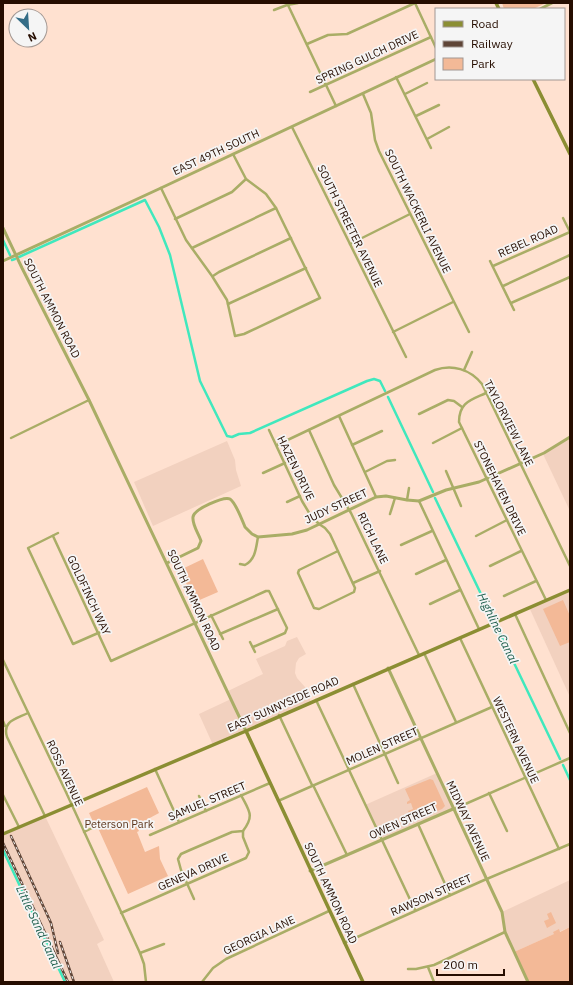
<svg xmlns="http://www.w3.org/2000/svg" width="573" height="985" viewBox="0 0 573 985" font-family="'IBM Plex Sans',sans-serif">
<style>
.built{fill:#f2d1bf}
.green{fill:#f3b997}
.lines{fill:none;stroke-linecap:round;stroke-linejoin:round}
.canal{stroke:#40e8bd;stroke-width:2.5}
.minor{stroke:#a9ad66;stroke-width:2.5}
.tertiary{stroke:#a9ad66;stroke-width:3}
.secondary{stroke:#8b8e33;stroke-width:3.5}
.rail-casing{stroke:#5f4537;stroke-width:2.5}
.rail{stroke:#f5f5f5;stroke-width:1;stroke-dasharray:3;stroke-linecap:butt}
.labels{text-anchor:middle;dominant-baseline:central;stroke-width:3.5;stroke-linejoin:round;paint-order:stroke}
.street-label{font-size:11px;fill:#260d00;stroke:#f5f5f5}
.park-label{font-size:11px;fill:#5c3318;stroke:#f5f5f5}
.water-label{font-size:12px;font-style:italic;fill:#1f5f4d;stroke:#f5f5f5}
</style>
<rect width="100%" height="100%" fill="#ffe1d0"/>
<g class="built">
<path d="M570 437V511L543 454Z"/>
<path d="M227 441 235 460 236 470 241 486 153 526 134 482Z"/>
<path d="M570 590V697L529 607Z"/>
<path d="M297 637 306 654 299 658 296 663 295 673 297 678 305 687 311 702 213 745 199 714 231 699 228 691 263 674 256 659 285 646 287 641Z"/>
<path d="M437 773 453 809 382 840 365 805Z"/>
<path d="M45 816 104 940 97 944 114 982H66L3 847V834Z"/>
<path d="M570 880V927L514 952 505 932 502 912Z"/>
</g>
<g class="green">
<path d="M502 3H546L533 9H504Z"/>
<path d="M203 559 218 592 195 602 180 570Z"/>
<path d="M563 600 570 616V642L560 646 543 609Z"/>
<path d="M430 779 433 780 445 806 442 809 418 819 417 817 407 820 406 817 410 815 408 811 413 809 411 803 407 804V802L410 800 405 789Z"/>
<path d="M147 787 159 813 146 820 149 826H145L138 829 139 831 137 832 145 852 159 846 160 859 168 876 128 894 98 828H96L89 813Z"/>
<path d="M551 912 556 923 547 928 544 921 549 919 547 914Z"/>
<path d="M570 927V982H528L514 952 554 934 553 932 559 929 560 932Z"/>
</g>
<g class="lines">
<g class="canal">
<path d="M3 240 10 255"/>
<path d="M19 257 145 200 159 227 170 255 200 381 227 436 232 437 239 434 250 433 367 381 374 379 380 381 385 391"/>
<path d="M12 260 15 259"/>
<path d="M388 397 433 492"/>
<path d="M435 498 560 759"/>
<path d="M563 765 570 780"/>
<path d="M3 850 65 982"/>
</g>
<g class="minor">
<path d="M287 3 336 106"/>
<path d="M274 10 287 5 298 3"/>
<path d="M307 44 328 35 347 34 415 3 436 48"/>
<path d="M396 77 431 148"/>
<path d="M310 92 431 37"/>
<path d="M363 94 371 113 375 140 379 151 469 332"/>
<path d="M405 94 427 83"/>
<path d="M416 116 439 105"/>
<path d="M292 127 406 357"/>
<path d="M427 139 449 127"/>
<path d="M161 188 186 240 212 276 227 300 235 336 244 334 320 298 276 208 266 194 246 179 233 154"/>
<path d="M563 218 570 232"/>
<path d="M175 219 232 192 246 179"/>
<path d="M350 244 410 214"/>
<path d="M192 248 276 208"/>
<path d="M490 261 514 310"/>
<path d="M493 266 570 232"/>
<path d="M213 276 219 272 291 238"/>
<path d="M503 286 570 255"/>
<path d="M511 303 570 277"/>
<path d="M228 304 306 268"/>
<path d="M393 332 453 302"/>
<path d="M464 370 472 352"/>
<path d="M486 393C471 400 459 402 459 422L546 600"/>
<path d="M419 414 448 400 454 401 462 407"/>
<path d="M339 416 376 497"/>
<path d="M269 430 302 501 311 516 319 524 325 528 330 534 355 588 354 592 319 609 314 608 298 573 299 570 338 551"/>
<path d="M309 430 334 485 351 513 419 655"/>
<path d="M11 438 89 400"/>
<path d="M433 443 462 428"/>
<path d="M277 445 435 370C452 364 470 369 482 384L570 566"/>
<path d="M352 445 382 431"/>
<path d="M446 471 461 506"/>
<path d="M365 472 387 461 395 460"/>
<path d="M263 473 285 463"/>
<path d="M407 500 409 488"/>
<path d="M419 501 479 629"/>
<path d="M287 502 300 496"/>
<path d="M390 514 395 498"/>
<path d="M58 533 28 548 73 644 105 630"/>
<path d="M53 536 111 661 266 591H269L287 628 285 633 253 647"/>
<path d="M476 536 507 520"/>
<path d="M401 545 432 531"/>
<path d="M240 564 245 565C256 559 256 547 258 537"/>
<path d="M490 566 521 551"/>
<path d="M416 574 446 560"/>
<path d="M353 583 380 571"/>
<path d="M504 596 536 581"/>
<path d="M430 604 460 590"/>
<path d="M515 614 570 733"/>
<path d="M211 615 223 639"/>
<path d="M220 634 278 609"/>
<path d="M460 638 559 849"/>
<path d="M250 642 255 652"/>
<path d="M424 653 456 722"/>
<path d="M3 660 65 790 140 953 144 964 146 982"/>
<path d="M353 684 398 783"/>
<path d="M316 700 415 910"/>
<path d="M28 713C16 719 2 721 7 737L45 816"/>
<path d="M279 715 312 785"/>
<path d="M3 721 5 726"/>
<path d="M155 769 179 822"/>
<path d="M313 785 347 855"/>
<path d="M489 793 507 831"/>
<path d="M3 795 19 827"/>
<path d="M199 796 206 811"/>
<path d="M278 801 492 707"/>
<path d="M454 809 570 758"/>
<path d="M418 824 450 895"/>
<path d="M84 832 100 824"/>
<path d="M150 835 270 783"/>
<path d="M194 899 181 870 178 859 181 854 190 850 232 832 243 831C255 815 249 811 241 795"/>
<path d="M121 913 246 858 249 852 243 837V831"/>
<path d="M344 943 482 881 570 844"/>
<path d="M140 953 164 944"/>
<path d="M428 967 434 982"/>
<path d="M408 969H416L434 965 505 932"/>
<path d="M202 982 213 968 226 959 329 911"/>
</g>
<g class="tertiary">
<path d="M540 9 552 3"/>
<path d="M3 228 22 268 89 400 246 731"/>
<path d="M3 261 161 188 436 59"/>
<path d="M167 563 198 548 201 541C199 534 192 525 193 517 194 509 224 496 230 499 236 503 242 520 245 527L252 534 258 537 292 534 307 530 376 497 386 496 407 500 419 501 446 490 479 482 544 453 570 437"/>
<path d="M388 668 502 912 505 932 528 982"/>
<path d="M310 871 453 809"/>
</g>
<g class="secondary">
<path d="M496 3 499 9"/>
<path d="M533 79 570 154"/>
<path d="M246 731 363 982"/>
<path d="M3 834 246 731 570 590"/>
</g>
<g class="rail-casing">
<g id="rail">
<path d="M11 836 51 923 58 953"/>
<path d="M3 843 68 982"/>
<path d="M60 942 74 982"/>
</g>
</g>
<use href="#rail" class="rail"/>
</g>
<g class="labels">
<g class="street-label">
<text transform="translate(367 57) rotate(-25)">SPRING GULCH DRIVE</text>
<text transform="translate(216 152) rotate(-25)">EAST 49TH SOUTH</text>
<text transform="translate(418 211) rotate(64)">SOUTH WACKERLI AVENUE</text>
<text transform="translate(350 226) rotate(64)">SOUTH STREETER AVENUE</text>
<text transform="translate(528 241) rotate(-24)">REBEL ROAD</text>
<text transform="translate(52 308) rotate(63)">SOUTH AMMON ROAD</text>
<text transform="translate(509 423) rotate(63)">TAYLORVIEW LANE</text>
<text transform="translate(296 468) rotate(64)">HAZEN DRIVE</text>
<text transform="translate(500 488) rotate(64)">STONEHAVEN DRIVE</text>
<text transform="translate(336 506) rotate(-25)">JUDY STREET</text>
<text transform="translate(373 538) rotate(64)">RICH LANE</text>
<text transform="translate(89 595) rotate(65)">GOLDFINCH WAY</text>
<text transform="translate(194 600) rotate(65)">SOUTH AMMON ROAD</text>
<text transform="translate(283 704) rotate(-24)">EAST SUNNYSIDE ROAD</text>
<text transform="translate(516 740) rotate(65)">WESTERN AVENUE</text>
<text transform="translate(382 746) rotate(-24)">MOLEN STREET</text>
<text transform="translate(65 773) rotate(65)">ROSS AVENUE</text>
<text transform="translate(207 801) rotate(-23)">SAMUEL STREET</text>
<text transform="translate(403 821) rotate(-24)">OWEN STREET</text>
<text transform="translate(468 821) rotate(65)">MIDWAY AVENUE</text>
<text transform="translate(193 872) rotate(-24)">GENEVA DRIVE</text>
<text transform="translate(331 893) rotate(65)">SOUTH AMMON ROAD</text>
<text transform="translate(431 895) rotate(-24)">RAWSON STREET</text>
<text transform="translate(259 935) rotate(-25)">GEORGIA LANE</text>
</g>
<g class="park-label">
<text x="119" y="824">Peterson Park</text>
</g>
<g class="water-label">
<text transform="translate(498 628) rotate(64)">Highline Canal</text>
<text transform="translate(39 927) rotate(65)">Little Sand Canal</text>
</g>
</g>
<rect width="573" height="985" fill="none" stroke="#260d00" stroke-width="8"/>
<rect x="435" y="8" width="130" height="72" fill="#f5f5f5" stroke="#a29893"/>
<rect x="443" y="21" width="20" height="6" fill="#8b8e33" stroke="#a29893"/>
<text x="471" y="28" font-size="12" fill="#260d00">Road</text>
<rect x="443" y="41" width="20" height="6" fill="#5f4537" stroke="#a29893"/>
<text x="471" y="48" font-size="12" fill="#260d00">Railway</text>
<rect x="443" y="58" width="20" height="12" fill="#f3b997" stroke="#a29893"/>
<text x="471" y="68" font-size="12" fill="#260d00">Park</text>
<g transform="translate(28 28) rotate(155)"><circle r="19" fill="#f5f5f5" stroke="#a29893"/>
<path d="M0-3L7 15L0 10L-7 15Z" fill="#356d87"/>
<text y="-6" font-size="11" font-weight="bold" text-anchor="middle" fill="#260d00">N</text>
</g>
<path d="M437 969v6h67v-6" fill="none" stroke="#260d00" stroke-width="2"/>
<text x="443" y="969" font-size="12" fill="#260d00" stroke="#f5f5f5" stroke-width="3" paint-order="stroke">200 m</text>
</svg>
